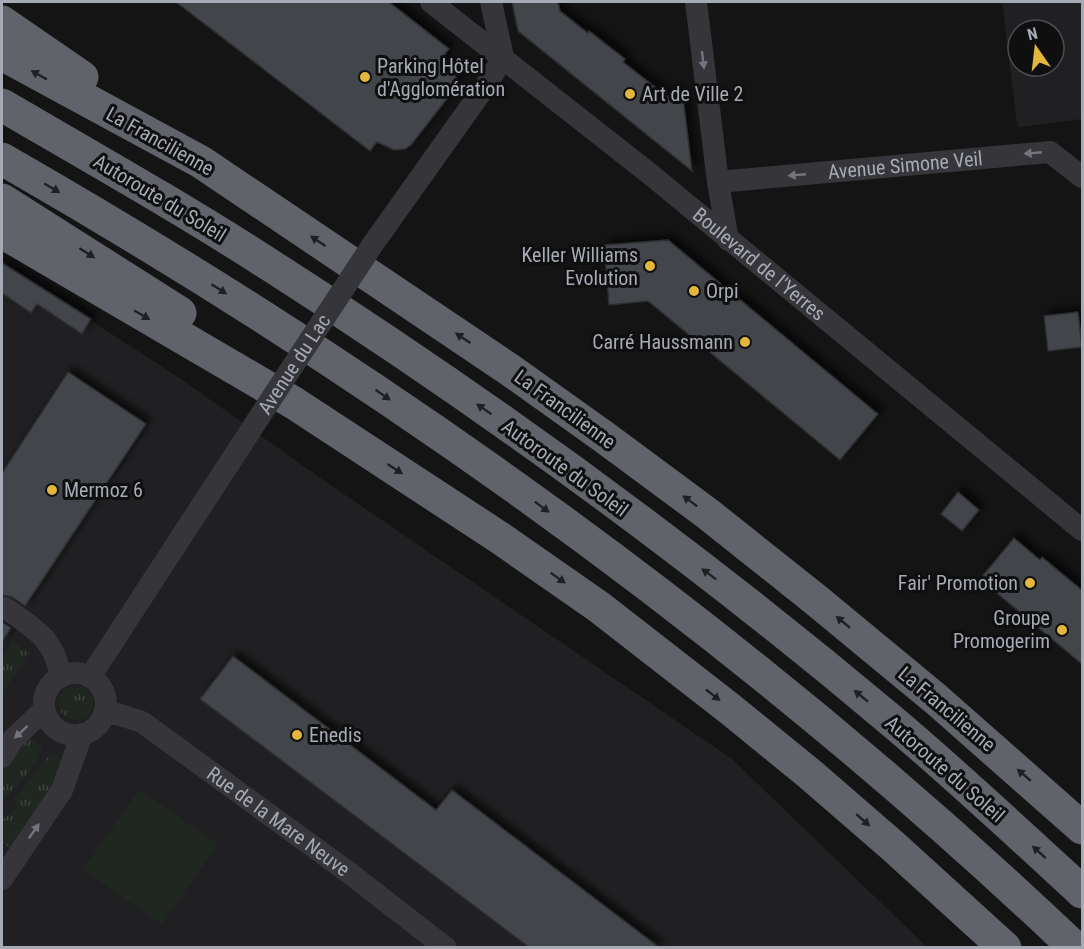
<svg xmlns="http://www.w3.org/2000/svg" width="1084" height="949" viewBox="0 0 1084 949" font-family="'Roboto Condensed',sans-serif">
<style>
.built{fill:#202022;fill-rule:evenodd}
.grass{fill:url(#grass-tufts)}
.pitch{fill:#202721}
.building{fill:#434448;stroke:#2e2e31;stroke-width:1.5;filter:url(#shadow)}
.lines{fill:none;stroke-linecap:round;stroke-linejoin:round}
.minor{stroke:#35353a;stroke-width:22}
.highway{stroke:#61636a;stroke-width:33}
.minor-bridge{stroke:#35353a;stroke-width:22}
.oneway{fill:#73757d}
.oneway2{fill:#1f2022}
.poi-dot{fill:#e3b63e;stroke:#0f0f10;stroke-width:2}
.labels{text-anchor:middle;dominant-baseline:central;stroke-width:6;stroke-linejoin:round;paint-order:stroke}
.poi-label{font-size:20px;fill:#a6aab4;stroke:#0f0f10;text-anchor:start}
.street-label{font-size:20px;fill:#a6aab4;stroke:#0f0f10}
</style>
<defs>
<pattern id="grass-tufts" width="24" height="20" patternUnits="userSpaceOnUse" patternTransform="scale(1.5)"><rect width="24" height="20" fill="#202721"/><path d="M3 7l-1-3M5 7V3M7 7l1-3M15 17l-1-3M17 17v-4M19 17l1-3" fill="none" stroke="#3d443f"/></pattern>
<filter id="shadow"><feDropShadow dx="5.5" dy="-5.5" stdDeviation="3" flood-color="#0009"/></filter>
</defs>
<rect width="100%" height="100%" fill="#141415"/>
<g class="built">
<path d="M1002 2H1082V119L1020 127 1017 124ZM1018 30H1054V66H1018Z"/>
<path d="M2 263 181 379 316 475 732 759 927 947H2Z"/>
</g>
<g class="grass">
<path d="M12 642 29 653 2 695V659Z"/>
<circle cx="76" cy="703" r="17"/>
<path d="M27 737 42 746C37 768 16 786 2 801V770Z"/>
<path d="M52 753 65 763 13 850 2 842V820L18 807 13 799C28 786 37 768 52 753Z"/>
</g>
<path class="pitch" d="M139 790 218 844 162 924 83 870Z"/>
<g class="building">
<path d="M176 2H389L449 49 442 58 454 69 457 81 453 91 411 145 405 149 394 150 377 142 370 151Z"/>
<path d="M512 2H558L560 11 588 33 589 31 625 59 623 62 668 97 673 90 683 98 692 171 518 31Z"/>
<path d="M668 240 878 414 840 460 648 301 609 305 604 245Z"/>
<path d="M2 263 91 319 82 334 37 304 31 313 2 293Z"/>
<path d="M1078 312 1082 347 1048 351 1044 316Z"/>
<path d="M68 372 146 424 25 606 12 597 2 595V473Z"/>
<path d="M958 492 979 510 962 531 941 514Z"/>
<path d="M1014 538 1040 560 1042 557 1083 591V665L980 579Z"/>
<path d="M2 622 11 628 2 642Z"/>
<path d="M233 656 436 810 452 790 660 948H530L200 699Z"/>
</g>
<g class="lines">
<g class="minor">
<path id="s1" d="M431 2 650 174 1082 530"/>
<path d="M491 2 503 57"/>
<path d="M696 2 718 182 728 240"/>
<path id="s2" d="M718 182 1050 152 1082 177"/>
<path d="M373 244 489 81 503 57"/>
<path d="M5 608C35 629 54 638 61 677"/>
<circle cx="75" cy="704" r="31"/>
<path d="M90 677 260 416"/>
<path id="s3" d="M104 714H117L142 722 348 872 446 948"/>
<path d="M2 757 13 739 44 710"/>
<path d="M2 879 62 790 82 734"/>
</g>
<g class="highway">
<path d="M2 22 82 77"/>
<path d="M2 54 201 162 510 370 604 437 708 514 816 600 937 700 1082 828"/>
<path d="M2 105C93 158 185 210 273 267 487 404 693 554 887 717 954 773 1018 833 1082 892"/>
<path d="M2 159C388 380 752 641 1075 948"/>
<path d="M2 200 180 313"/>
<path d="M2 232 294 403 500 538 599 607 730 709 811 775 894 847 1005 948"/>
</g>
<path class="minor-bridge" id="s4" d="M260 416 373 244"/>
</g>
<defs><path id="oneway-solid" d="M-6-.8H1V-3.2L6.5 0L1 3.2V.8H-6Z" transform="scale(1.5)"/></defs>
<g class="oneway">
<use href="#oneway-solid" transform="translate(703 60) rotate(83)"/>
<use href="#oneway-solid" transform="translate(1033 153) rotate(175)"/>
<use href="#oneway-solid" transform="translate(797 175) rotate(175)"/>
<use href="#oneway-solid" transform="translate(21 732) rotate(137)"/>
<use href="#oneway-solid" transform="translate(34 831) rotate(-55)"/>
</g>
<g class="oneway2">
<use href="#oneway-solid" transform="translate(39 75) rotate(-151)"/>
<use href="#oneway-solid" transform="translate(52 188) rotate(30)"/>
<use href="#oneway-solid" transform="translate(318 241) rotate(-146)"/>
<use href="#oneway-solid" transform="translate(87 253) rotate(32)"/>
<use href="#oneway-solid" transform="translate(219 289) rotate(32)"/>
<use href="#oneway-solid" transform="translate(142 315) rotate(30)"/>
<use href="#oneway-solid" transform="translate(463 338) rotate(-146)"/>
<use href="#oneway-solid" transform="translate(383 395) rotate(35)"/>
<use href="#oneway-solid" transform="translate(484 409) rotate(-145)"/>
<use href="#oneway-solid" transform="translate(395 469) rotate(33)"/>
<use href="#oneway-solid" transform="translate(690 501) rotate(-143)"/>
<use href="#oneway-solid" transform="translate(542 507) rotate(37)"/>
<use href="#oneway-solid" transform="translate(709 574) rotate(-143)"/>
<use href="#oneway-solid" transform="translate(558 578) rotate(35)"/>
<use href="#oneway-solid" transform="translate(843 622) rotate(-140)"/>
<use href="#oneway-solid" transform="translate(713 695) rotate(38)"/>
<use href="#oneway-solid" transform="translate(861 696) rotate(-141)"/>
<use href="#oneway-solid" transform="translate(1024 775) rotate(-139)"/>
<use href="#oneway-solid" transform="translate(863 820) rotate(41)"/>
<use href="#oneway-solid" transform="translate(1039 852) rotate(-138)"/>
</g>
<g class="poi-dot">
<circle cx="365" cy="77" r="6"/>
<circle cx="630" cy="94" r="6"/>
<circle cx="650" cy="266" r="6"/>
<circle cx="694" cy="291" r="6"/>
<circle cx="745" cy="342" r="6"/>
<circle cx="52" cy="490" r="6"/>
<circle cx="1030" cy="583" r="6"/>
<circle cx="1062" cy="630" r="6"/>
<circle cx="297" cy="735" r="6"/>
</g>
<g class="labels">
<g class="poi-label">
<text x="377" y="66">Parking Hôtel<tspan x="377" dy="23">d'Agglomération</tspan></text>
<text x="642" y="94">Art de Ville 2</text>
<text x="638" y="255" text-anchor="end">Keller Williams<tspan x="638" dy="23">Evolution</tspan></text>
<text x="706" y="291">Orpi</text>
<text x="733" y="342" text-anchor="end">Carré Haussmann</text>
<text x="64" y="490">Mermoz 6</text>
<text x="1018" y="583" text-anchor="end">Fair' Promotion</text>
<text x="1050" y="618" text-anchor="end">Groupe<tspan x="1050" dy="23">Promogerim</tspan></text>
<text x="309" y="735">Enedis</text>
</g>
<g class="street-label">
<text transform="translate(160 141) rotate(29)">La Francilienne</text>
<text stroke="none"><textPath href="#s2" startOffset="188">Avenue Simone Veil</textPath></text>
<text transform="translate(160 198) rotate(31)">Autoroute du Soleil</text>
<text stroke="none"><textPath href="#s1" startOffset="420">Boulevard de l'Yerres</textPath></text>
<text stroke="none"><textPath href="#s4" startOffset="62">Avenue du Lac</textPath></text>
<text transform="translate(565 409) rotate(36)">La Francilienne</text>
<text transform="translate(565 468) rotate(36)">Autoroute du Soleil</text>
<text transform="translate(947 709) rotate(40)">La Francilienne</text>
<text transform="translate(945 769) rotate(41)">Autoroute du Soleil</text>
<text stroke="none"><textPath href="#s3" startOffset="208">Rue de la Mare Neuve</textPath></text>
</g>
</g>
<rect width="1084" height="949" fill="none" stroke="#a6aab4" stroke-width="6"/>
<g transform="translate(1036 48) rotate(346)"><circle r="28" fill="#0f0f10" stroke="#4b4d52" stroke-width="1.5"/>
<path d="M0-4.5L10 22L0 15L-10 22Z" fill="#e3b63e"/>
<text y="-9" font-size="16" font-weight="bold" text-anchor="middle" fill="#a6aab4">N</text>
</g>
</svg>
